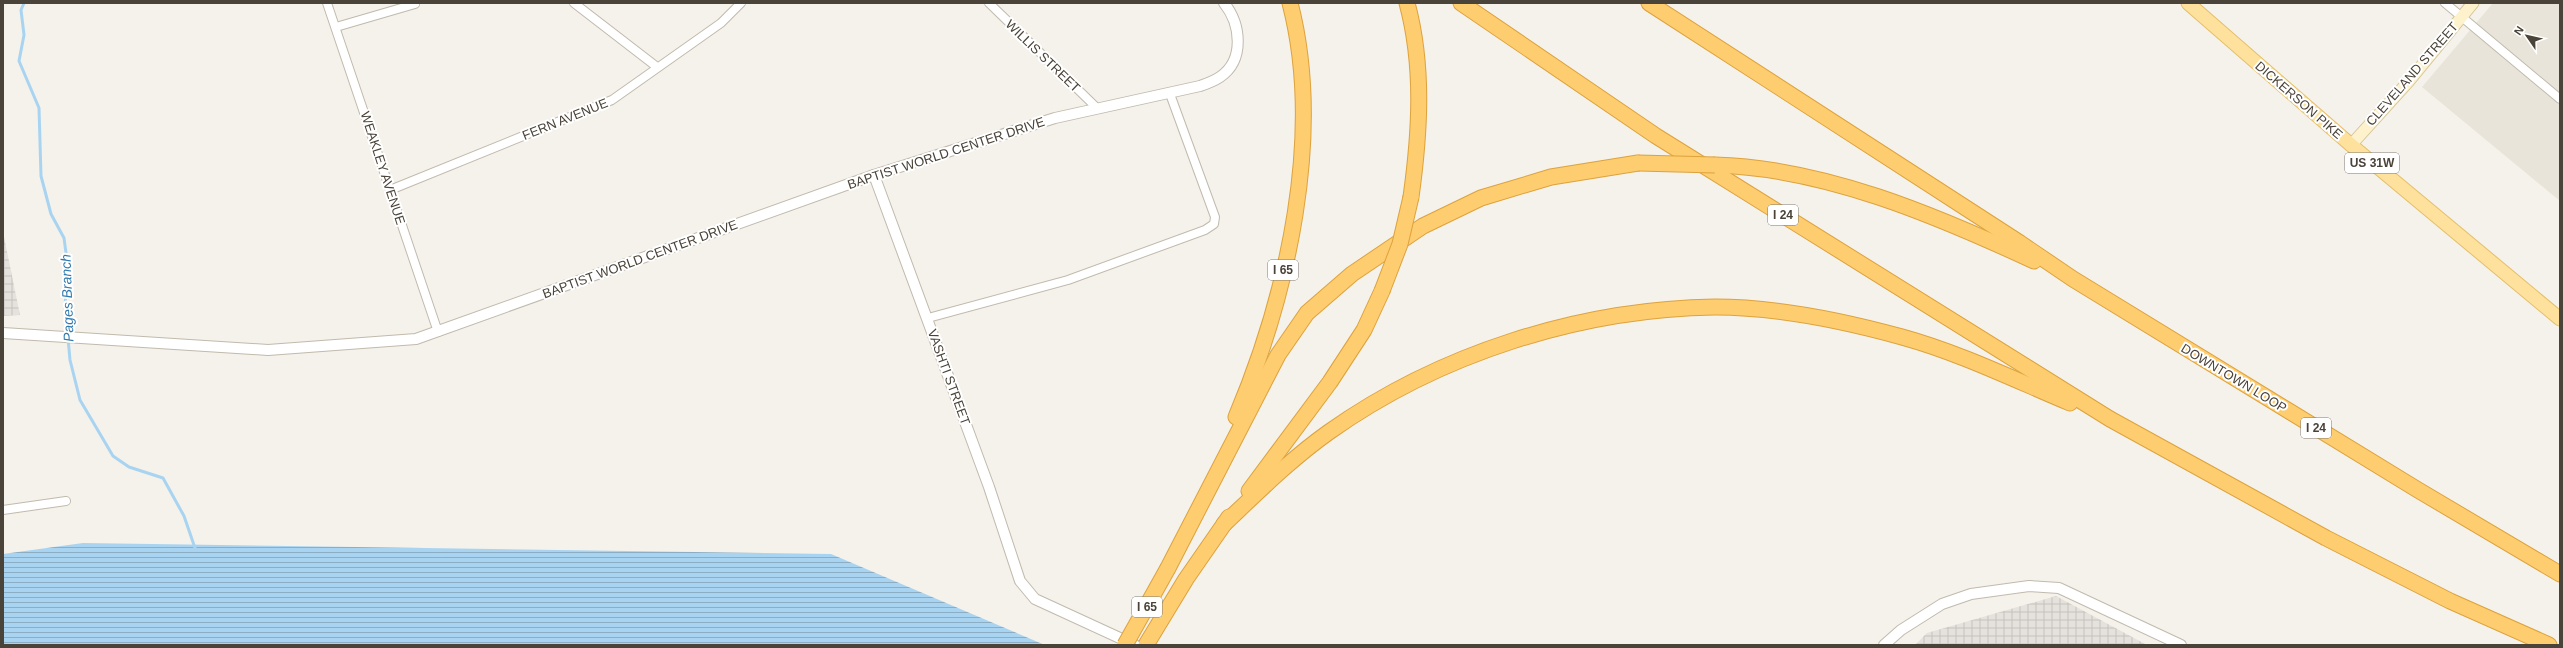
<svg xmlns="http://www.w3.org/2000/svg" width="2563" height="648" viewBox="0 0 2563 648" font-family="Helvetica,sans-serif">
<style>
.residential{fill:#e9e4d9}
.industrial{fill:url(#industrial-grid)}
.water{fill:url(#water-rules)}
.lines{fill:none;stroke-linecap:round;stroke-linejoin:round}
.stream{stroke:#a9d4f1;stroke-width:3}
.minor-casing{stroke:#c1baad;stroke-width:10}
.tertiary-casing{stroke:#c1baad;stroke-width:12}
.secondary-casing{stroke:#d5c69b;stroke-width:13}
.primary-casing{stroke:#e4bf6b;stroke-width:15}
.motorway-casing{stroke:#dda23d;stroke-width:17}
.minor{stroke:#fff;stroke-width:8}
.tertiary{stroke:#fff;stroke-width:10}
.secondary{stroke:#fef2cc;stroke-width:11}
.primary{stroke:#fde19c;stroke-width:13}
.motorway{stroke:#fdcd6f;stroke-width:15}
.motorway-bridge-casing{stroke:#dda23d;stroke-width:17;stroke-linecap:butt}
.motorway-bridge{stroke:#fdcd6f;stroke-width:15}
.labels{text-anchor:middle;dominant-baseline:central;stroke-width:4;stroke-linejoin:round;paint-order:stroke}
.shield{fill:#fff;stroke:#807b74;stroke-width:1}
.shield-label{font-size:12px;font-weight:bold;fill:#4a4339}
.street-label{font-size:13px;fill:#4a4339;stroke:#fff}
.water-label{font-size:14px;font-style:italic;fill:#2f7aae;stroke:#fff}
</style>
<defs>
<pattern id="industrial-grid" width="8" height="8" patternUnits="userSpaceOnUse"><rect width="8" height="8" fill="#e5e1dc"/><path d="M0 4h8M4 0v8" fill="none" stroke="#c6c2be"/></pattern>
<pattern id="water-rules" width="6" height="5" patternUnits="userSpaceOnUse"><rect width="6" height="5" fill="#a9d4f1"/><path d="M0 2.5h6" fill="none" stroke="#8caec4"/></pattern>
</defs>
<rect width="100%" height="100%" fill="#f5f2eb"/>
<path class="residential" d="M2493 3H2560V201L2422 87Z"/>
<g class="industrial">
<path d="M3 232 20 315 3 316Z"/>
<path d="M2056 596 2147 645H1915L1927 633Z"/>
</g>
<path class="water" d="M83 543 831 554 1045 645H3V554Z"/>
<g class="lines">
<path class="stream" d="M24 3 21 10 24 35 19 61 39 108 41 176 51 214 64 238 68 268 65 306 70 360 80 400 113 456 129 467 163 478 184 516 195 548"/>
<g class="minor-casing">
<g id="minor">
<path d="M327 3 438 332"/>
<path d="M574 3 657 67"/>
<path d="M989 3 1098 109"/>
<path d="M2445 3 2560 99"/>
<path d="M336 27 415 4"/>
<path d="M390 190 612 100 721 23 741 3"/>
<path d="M928 318 1068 280 1205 230 1214 224 1215 217 1170 94"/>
<path d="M3 510 66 501"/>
</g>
</g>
<g class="tertiary-casing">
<g id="tertiary">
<path d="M874 175 989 487 1020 581 1035 599 1135 645"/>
<path d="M3 333 268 350 416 339 874 175 1055 118 1200 86C1206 84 1214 81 1220 77 1245 60 1241 24 1224 3"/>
<path d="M1884 645 1901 630 1942 604 1971 594 2029 586 2059 588 2181 645"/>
</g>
</g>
<g class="secondary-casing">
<path id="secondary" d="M2351 145 2409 81 2473 3"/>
</g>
<g class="primary-casing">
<path id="primary" d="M2188 3 2351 145 2560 319"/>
</g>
<g class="motorway-casing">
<g id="motorway">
<path d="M1407 3C1424 66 1420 132 1411 197"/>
<path d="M1461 3 1656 136 2110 419 2326 538 2450 601 2549 645"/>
<path d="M1649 3 2020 243 2073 279 2418 490 2560 574"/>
<path d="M1715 165C1824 168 1935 215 2034 261"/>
<path d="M1236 417C1288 294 1324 134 1290 3"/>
<path d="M1249 491 1330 382 1364 330 1382 291"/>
<path d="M1224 524C1258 492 1291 459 1329 432 1439 354 1579 309 1715 307 1775 307 1844 321 1902 337 1960 353 2015 380 2070 403"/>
<path d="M1168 568 1278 355 1307 313 1352 274 1423 226 1481 198 1551 177 1638 163"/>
<path d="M1146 645 1186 579 1229 517"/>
</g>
</g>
<use href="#minor" class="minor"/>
<use href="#tertiary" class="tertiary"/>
<use href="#secondary" class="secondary"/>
<use href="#primary" class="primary"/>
<use href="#motorway" class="motorway"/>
<g class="motorway-bridge-casing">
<g id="motorway-bridge">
<path d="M1638 163 1715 165"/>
<path d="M1382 291 1400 244 1411 197"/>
<path d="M1125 645 1168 568"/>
</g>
</g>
<use href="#motorway-bridge" class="motorway-bridge"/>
</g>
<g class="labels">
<g class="shield">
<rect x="2345" y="153" width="54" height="20" rx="3"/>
<rect x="1768" y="205" width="30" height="20" rx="3"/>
<rect x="1268" y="260" width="30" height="20" rx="3"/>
<rect x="2301" y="418" width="30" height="20" rx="3"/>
<rect x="1132" y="597" width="30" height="20" rx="3"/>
</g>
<g class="shield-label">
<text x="2372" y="163">US 31W</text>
<text x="1783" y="215">I 24</text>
<text x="1283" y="270">I 65</text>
<text x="2316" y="428">I 24</text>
<text x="1147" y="607">I 65</text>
</g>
<g class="street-label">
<text transform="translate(1043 56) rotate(44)">WILLIS STREET</text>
<text transform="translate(2412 74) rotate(-49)">CLEVELAND STREET</text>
<text transform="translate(2299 100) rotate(41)">DICKERSON PIKE</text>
<text transform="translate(565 119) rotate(-22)">FERN AVENUE</text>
<text transform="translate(946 153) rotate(-18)">BAPTIST WORLD CENTER DRIVE</text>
<text transform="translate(383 168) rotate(72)">WEAKLEY AVENUE</text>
<text transform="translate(640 259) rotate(-20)">BAPTIST WORLD CENTER DRIVE</text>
<text transform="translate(949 377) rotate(70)">VASHTI STREET</text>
<text transform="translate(2234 378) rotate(31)">DOWNTOWN LOOP</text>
</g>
<g class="water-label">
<text transform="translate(67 298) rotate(-92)">Pages Branch</text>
</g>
</g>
<rect width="2563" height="648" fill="none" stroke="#4a4339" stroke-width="8"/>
<g transform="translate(2527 36) rotate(304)" stroke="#ffffff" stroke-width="3" paint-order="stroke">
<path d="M0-3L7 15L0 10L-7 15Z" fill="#4a4339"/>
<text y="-6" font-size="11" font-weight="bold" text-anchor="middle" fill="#4a4339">N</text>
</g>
</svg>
